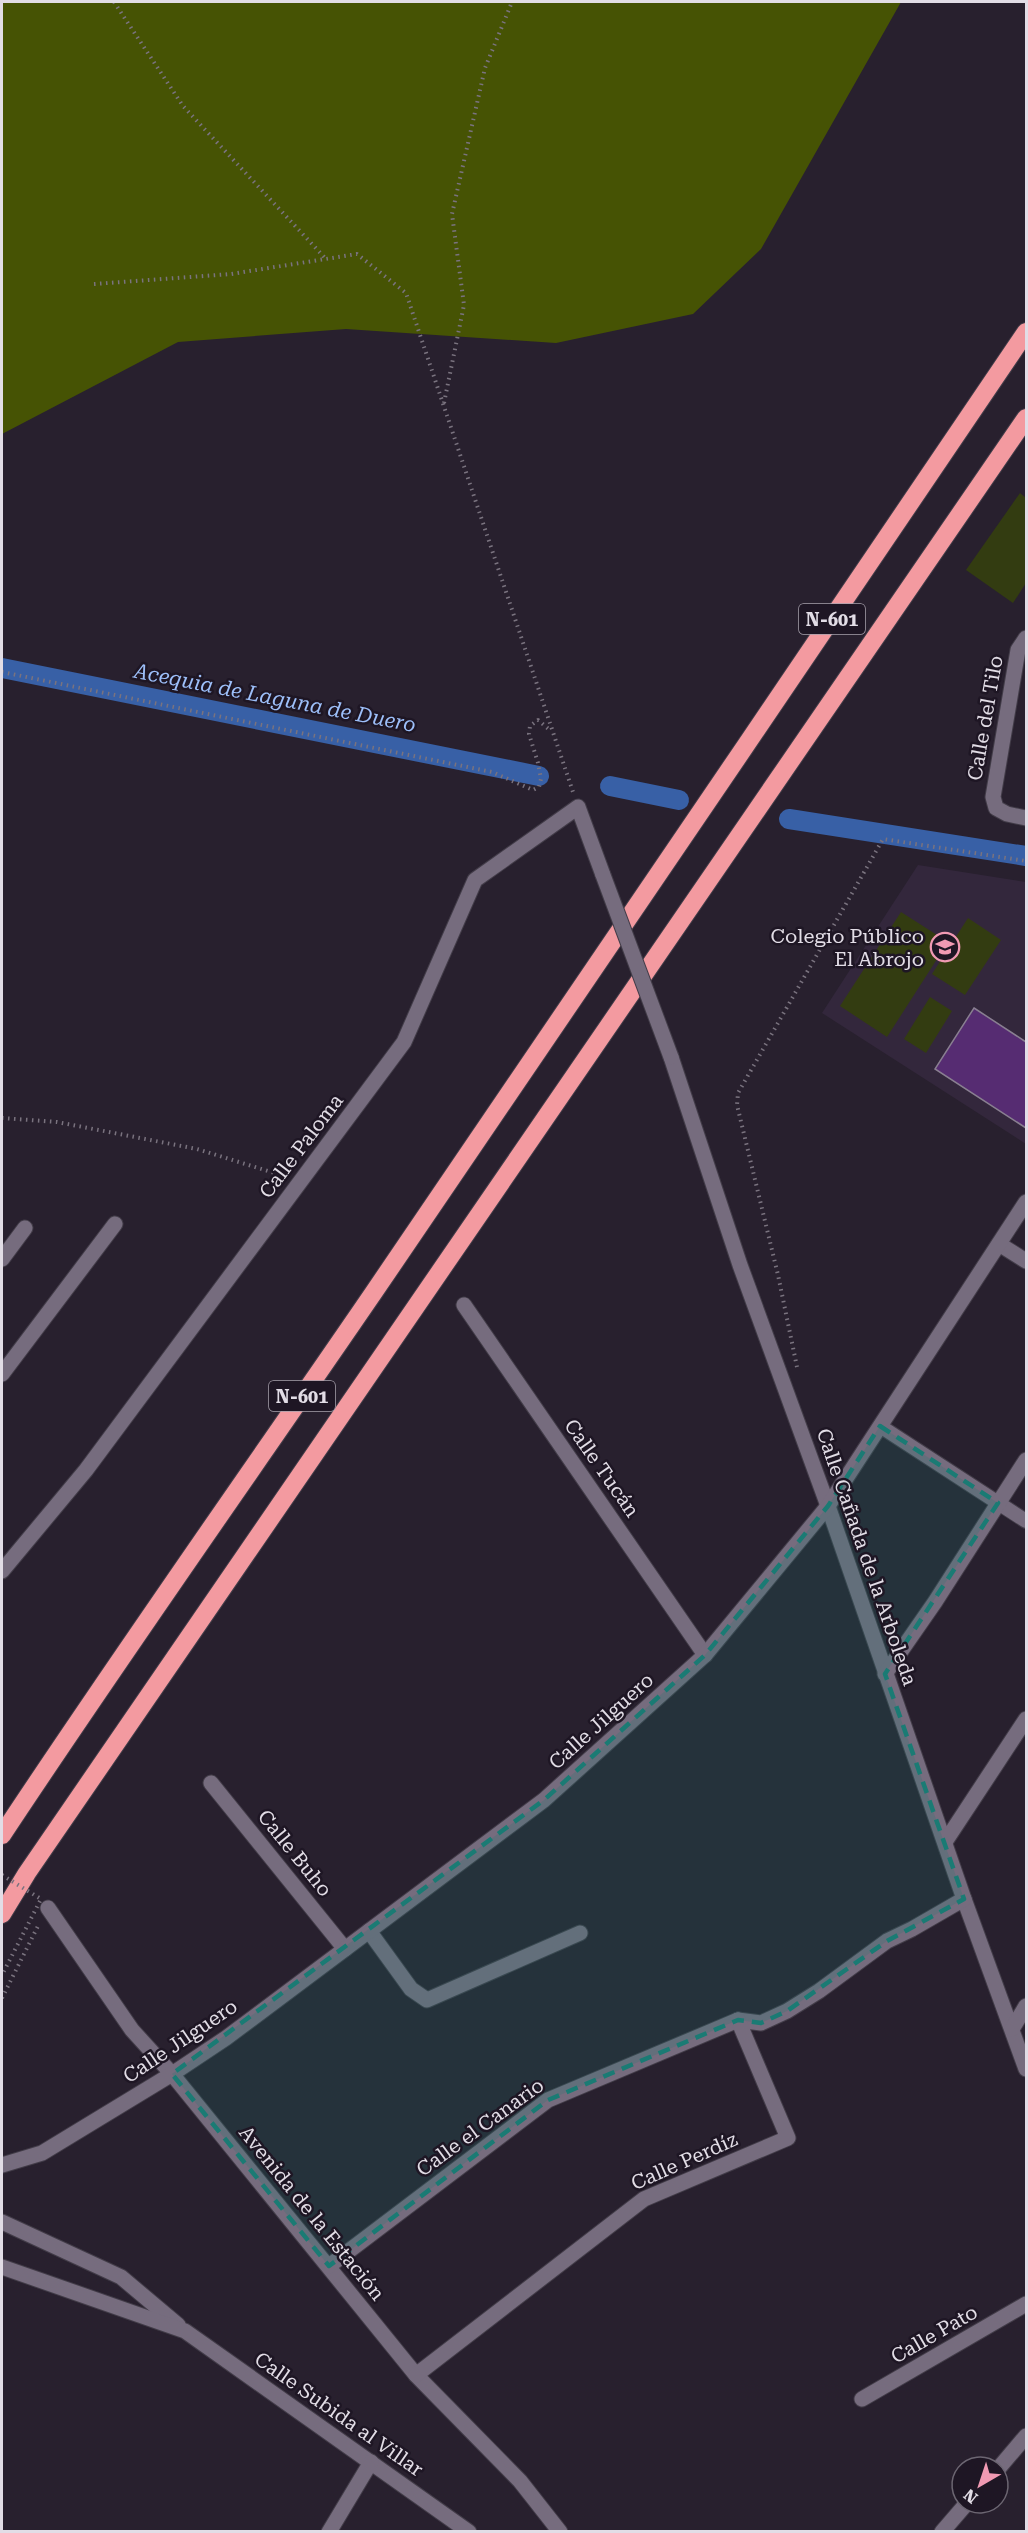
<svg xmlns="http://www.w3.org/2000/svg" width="1028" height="2533" viewBox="0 0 1028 2533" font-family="'Roboto Serif',serif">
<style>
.built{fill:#33273c}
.green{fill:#333c11}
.forest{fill:#465304}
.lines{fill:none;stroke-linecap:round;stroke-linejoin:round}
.canal{stroke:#3860a6;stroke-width:20}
.building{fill:#562c72;stroke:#897f91;stroke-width:1.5}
.pedestrian-casing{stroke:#423c48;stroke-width:16}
.minor-casing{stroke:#423c48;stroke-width:17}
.motorway-casing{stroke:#423c48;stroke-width:20}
.path{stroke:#7a737f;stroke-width:4;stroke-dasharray:1.5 4.5;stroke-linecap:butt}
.pedestrian{stroke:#766c7e;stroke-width:14}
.minor{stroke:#766c7e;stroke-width:15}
.motorway{stroke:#f39aa0;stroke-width:18}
.minor-bridge-casing{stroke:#423c48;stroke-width:17;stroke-linecap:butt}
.path-bridge{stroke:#7a737f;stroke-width:4;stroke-dasharray:1.5 4.5;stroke-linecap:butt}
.minor-bridge{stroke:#766c7e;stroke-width:15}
.marked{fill:#1a7b74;fill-opacity:0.2;stroke:#1a7b74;stroke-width:4.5;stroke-dasharray:12 8;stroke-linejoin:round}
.labels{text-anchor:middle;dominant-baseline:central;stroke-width:5;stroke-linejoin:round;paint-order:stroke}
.shield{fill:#1e1624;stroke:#a7a1ac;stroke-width:1.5}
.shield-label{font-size:18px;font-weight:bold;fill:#e2dde6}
.street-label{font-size:20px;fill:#e2dde6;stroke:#1e1624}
.poi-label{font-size:20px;fill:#e2dde6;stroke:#1e1624;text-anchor:end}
.water-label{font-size:21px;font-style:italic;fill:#9dbff9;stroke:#1e1624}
</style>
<rect width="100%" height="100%" fill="#28202e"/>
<path class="built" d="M918 865 1026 882V1144L822 1013Z"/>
<g class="green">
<path d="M1020 493 1026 498V583L1013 603 966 570Z"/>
<path d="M901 912 948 942 887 1037 840 1006Z"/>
<path d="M968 918 1001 940 965 995 932 974Z"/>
<path d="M930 997 952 1011 926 1053 904 1039Z"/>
</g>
<path class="forest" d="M2 2H901L761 249 693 314 556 343 346 329 178 342 2 434Z"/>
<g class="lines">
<g class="canal">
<path d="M2 668 539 776"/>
<path d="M610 786 679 800"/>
<path d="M789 819 1026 856"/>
</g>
</g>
<path class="building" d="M974 1008 1026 1042V1128L935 1069Z"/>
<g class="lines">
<g class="pedestrian-casing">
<path id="pedestrian" d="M880 1426 1026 1521"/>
</g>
<g class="minor-casing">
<g id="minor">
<path d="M1026 638 1018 650 993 797 996 808 1007 814 1026 818"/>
<path d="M671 1057 740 1265 828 1506 964 1899 1026 2069"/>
<path d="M999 1244 1026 1261"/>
<path d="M2 1259 25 1228"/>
<path d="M464 1305 705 1655"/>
<path d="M2 1374 115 1224"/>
<path d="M2 1571 86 1470 404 1042 475 880 578 807 603 875"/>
<path d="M885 1674 935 1602 1026 1460"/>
<path d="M211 1783 345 1949"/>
<path d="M945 1842 1026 1719"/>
<path d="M48 1908 132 2030 172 2074 416 2375 520 2481 560 2532"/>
<path d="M369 1931 411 1989 427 2000 580 1933"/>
<path d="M738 2020 761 2023 787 2011 819 1991 887 1941 912 1929 964 1899"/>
<path d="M1012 2029 1026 2006"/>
<path d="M2 2165 42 2153 172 2074 226 2038 544 1800 705 1655 828 1506 1026 1202"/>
<path d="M2 2222 121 2277 178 2325"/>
<path d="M329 2266 548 2100 738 2020"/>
<path d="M2 2267 185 2331 469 2532"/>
<path d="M416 2375 644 2199 788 2138 738 2020"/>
<path d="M862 2399 1026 2304"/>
<path d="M998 2469 1026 2436"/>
<path d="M329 2532 371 2462"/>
<path d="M942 2532 967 2503"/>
</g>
</g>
<g class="motorway-casing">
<g id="motorway">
<path d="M2 1835C123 1652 250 1473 374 1292 592 973 809 652 1026 332"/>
<path d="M2 1914 27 1873 1026 418"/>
</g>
</g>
<g class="path">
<path d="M114 2 183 106 326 259"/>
<path d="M94 284 231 274 357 254 406 293 573 792"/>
<path d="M444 403 464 305 452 214 485 68 512 2"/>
<path d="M2 672 492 772 533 790 539 787 541 779 538 763 529 734 530 726 538 720 551 731"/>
<path d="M2 1118 57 1122 197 1149 284 1176"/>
<path d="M797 1367 778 1275 737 1105 738 1093 883 839 1026 861"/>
<path d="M2 1998 39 1924"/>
</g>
<use href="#pedestrian" class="pedestrian"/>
<use href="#minor" class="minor"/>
<use href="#motorway" class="motorway"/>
<g class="minor-bridge-casing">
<path id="minor-bridge" d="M603 875 671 1057"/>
</g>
<path class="path-bridge" d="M2 1875 41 1899 2 1975"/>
<use href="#minor-bridge" class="minor-bridge"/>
</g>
<path class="marked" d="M880 1426 998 1503 885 1674 964 1899 887 1941 787 2011 761 2023 738 2020 548 2100 329 2266 172 2074 544 1800 705 1655 828 1506Z"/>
<defs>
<g id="school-ring" transform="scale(1.5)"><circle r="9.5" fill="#1e1624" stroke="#f19ab3" stroke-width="1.5"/><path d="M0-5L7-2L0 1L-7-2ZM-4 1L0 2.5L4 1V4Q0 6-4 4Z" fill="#f19ab3"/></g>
</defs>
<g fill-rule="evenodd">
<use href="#school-ring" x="945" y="947"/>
</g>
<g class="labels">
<g class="shield">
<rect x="799" y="604" width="66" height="30" rx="4.5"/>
<rect x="269" y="1381" width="66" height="30" rx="4.5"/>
</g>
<g class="shield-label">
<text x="832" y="619">N-601</text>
<text x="302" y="1396">N-601</text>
</g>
<g class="street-label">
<text transform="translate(985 718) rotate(-80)">Calle del Tilo</text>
<text transform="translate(301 1146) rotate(-53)">Calle Paloma</text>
<text transform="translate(602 1468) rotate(55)">Calle Tucán</text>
<text transform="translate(867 1557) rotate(71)">Calle Cañada de la Arboleda</text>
<text transform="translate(601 1721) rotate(-42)">Calle Jilguero</text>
<text transform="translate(295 1853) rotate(51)">Calle Buho</text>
<text transform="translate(180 2041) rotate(-34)">Calle Jilguero</text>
<text transform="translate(480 2127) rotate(-36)">Calle el Canario</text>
<text transform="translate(684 2161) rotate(-24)">Calle Perdíz</text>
<text transform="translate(312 2213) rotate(51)">Avenida de la Estación</text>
<text transform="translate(934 2334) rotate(-30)">Calle Pato</text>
<text transform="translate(339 2414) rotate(35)">Calle Subida al Villar</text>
</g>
<g class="poi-label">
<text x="924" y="936">Colegio Público<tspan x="924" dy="23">El Abrojo</tspan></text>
</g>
<g class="water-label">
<text transform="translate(275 698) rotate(11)">Acequia de Laguna de Duero</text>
</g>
</g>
<rect width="1028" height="2533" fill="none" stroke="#e2dde6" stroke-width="6"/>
<g transform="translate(980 2485) rotate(219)"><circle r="28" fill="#1e1624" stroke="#6c6672" stroke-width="1.5"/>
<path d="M0-4.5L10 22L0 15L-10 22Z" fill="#f19ab3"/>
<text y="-9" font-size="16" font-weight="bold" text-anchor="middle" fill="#e2dde6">N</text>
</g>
</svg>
